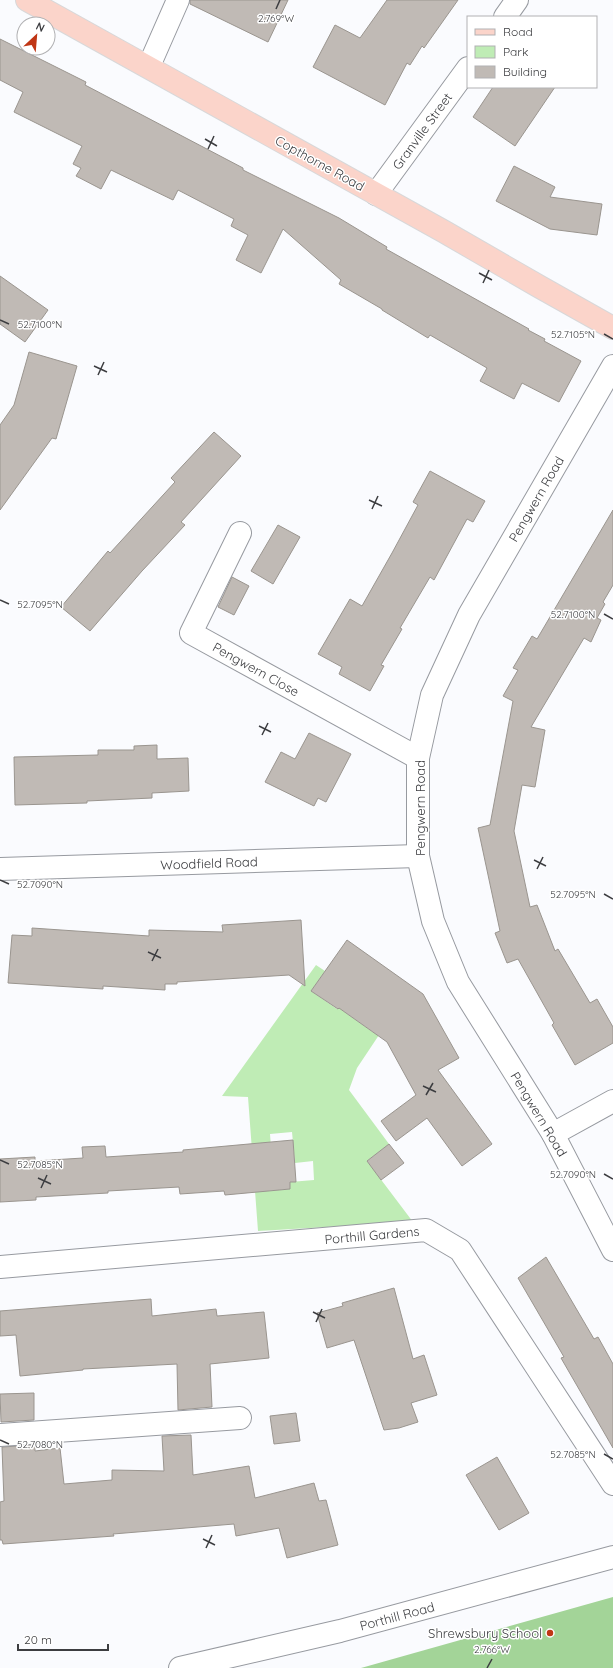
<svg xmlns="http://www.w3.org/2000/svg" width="613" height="1668" viewBox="0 0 613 1668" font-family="Quicksand,sans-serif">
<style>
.green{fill:#bfecb5;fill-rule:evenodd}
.forest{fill:#a3d498}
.building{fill:#c0bab5;stroke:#9a958f}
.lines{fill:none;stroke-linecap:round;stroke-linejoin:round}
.minor-casing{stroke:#979aa0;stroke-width:24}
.major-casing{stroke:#d8d8d9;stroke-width:24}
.minor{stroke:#fff;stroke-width:22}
.major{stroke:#fbd4ca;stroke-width:22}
.ticks{fill:none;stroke:#3c3d40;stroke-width:1.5}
.poi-dot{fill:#c03615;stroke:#fff;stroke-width:1.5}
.labels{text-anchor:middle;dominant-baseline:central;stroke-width:3;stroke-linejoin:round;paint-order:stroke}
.street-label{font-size:13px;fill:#3c3d40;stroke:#fff}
.poi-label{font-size:13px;fill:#3c3d40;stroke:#fff;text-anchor:end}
.ticks-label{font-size:10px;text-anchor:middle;fill:#3c3d40;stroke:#fff;stroke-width:3;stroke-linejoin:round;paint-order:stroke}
</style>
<rect width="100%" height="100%" fill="#fafbfe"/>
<path class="green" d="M316 965 325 971 311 991 337 1009 349 994 352 996 342 1010 374 1033 389 1020 357 1068 349 1090 389 1144 367 1161 413 1222 258 1231 248 1097 222 1096ZM292 1132 295 1163 313 1161 314 1180 290 1182V1189L266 1191 263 1161 272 1160 270 1134Z"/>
<path class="forest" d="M613 1597V1668H361Z"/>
<g class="building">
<path d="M190 0H288L268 42 190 4Z"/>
<path d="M387 0H458L424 48 422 46 410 65 407 63 385 105 313 67 335 25 360 38Z"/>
<path d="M0 39 86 82 85 85 243 168V170L339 218 387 247 386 249 529 329 528 330 545 339 544 341 581 361 559 402 522 383 514 399 480 381 487 368 430 335 428 338 382 310V309L339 284 341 280 283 229 261 273 236 260 248 235 231 226 234 219 178 190 173 200 111 170 101 189 76 176 81 168 73 164 82 146 14 112 23 92 0 80Z"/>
<path d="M493 87H555L515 146 473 117Z"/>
<path d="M514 166 555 187 550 197 602 204 597 235 550 229 496 201Z"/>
<path d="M0 276 48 310 25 342 0 324Z"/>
<path d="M29 352 77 366 56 439 52 438 0 510V425L14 405Z"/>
<path d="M214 432 241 456 181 522 185 525 142 571 90 631 61 607 108 551 110 553 175 482 171 478Z"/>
<path d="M430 471 485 501 473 522 467 519 434 580 430 577 400 628 402 629 381 665 384 666 370 691 339 674 342 667 318 654 350 599 362 606 392 553 418 505 413 502Z"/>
<path d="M613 510V585L603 602 605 604 597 618 601 620 591 642 584 638 531 727 545 730 535 787 522 785 514 831 530 907 537 905 555 951 558 949 590 1003 597 999 613 1027V1043L575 1065 552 1025 554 1023 518 959 507 963 495 933 500 931 478 828 490 825 513 701 503 696 518 670 513 668 532 636 537 639Z"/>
<path d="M278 525 300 537 273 584 251 571Z"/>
<path d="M232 577 249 586 234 615 218 607Z"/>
<path d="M309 733 351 754 326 802 318 798 314 806 265 782 281 752 295 759Z"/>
<path d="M157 745V759L188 758 189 791 152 793V798L87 801V803L15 805 14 757 98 755V750H134V746Z"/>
<path d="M301 920 305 986 289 975 177 982V984H165V990L103 986V989L8 983 12 935 32 936V928L149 936V930L223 932 222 925Z"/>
<path d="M347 940 423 994 459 1058 438 1070 492 1144 462 1166 427 1118 396 1141 381 1121 416 1095 387 1042 339 1008 338 1009 311 991Z"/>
<path d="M293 1140 296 1182H290V1189L225 1195 224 1191 180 1194 179 1187 108 1191V1193L36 1197V1200L0 1202V1159L35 1157V1161L83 1158 82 1147 105 1146 106 1157 183 1152V1150Z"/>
<path d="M389 1144 404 1163 381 1180 367 1161Z"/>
<path d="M546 1257 594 1339 598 1337 613 1364V1448L561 1358 564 1357 518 1278Z"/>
<path d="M394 1288 413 1359 424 1355 437 1395 411 1403 418 1422 399 1428 384 1430 354 1340 327 1348 317 1313 343 1306 342 1303Z"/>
<path d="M151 1299 152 1316 216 1309 217 1316 264 1312 269 1358 210 1364 212 1407 178 1410 177 1364 83 1369V1370L20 1376 16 1335 0 1336V1311Z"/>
<path d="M34 1393V1420L1 1422 0 1394Z"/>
<path d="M296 1413 300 1441 274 1444 270 1416Z"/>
<path d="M191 1435 193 1475 249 1466 255 1498 314 1483 319 1501 326 1500 338 1545 287 1558 279 1528 236 1536 234 1524 113 1534 114 1536 3 1544 2 1540H0V1502L4 1501 2 1447 35 1445V1451L60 1448 64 1484 112 1480V1470L164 1471 162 1436Z"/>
<path d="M497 1457 529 1513 499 1530 466 1475Z"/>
</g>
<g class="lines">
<g class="minor-casing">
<g id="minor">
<path d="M505 17 517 0"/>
<path d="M149 66 178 0"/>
<path d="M376 194 468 68"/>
<path d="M613 366 469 615 432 695 418 758V856L433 921 458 982 553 1134 613 1250"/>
<path d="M240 533 191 633 418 758"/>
<path d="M0 869 418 856"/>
<path d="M553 1134 613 1101"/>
<path d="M0 1267 426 1230 460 1250 613 1484"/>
<path d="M0 1435 240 1418"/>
<path d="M180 1668 340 1631 613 1557"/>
</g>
</g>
<g class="major-casing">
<path id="major" d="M27 0 443 231 540 287 613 328"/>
</g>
<use href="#minor" class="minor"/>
<use href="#major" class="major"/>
</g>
<path class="ticks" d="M276 9 280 0M205 139 217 146M208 149 214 136M479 273 492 280M483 283 489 270M0 320 9 324M604 334 613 339M94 366 107 372M98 375 104 362M369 500 382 506M372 509 378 496M0 600 9 604M604 614 613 619M259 726 271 732M262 735 268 723M534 860 546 866M537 869 543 857M0 880 9 884M604 894 613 899M148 952 161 958M152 961 158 949M423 1086 436 1092M426 1095 433 1083M0 1160 9 1164M604 1174 613 1179M38 1178 51 1184M41 1188 47 1175M313 1312 325 1318M316 1322 322 1309M0 1440 9 1444M604 1454 613 1459M203 1539 215 1545M206 1548 212 1535M487 1668 492 1659"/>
<circle class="poi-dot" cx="550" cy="1633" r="4"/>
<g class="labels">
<g class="street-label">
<text transform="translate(422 131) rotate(-54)">Granville Street</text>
<text transform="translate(320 163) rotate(29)">Copthorne Road</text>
<text transform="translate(536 499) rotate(-60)">Pengwern Road</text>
<text transform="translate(256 669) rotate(29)">Pengwern Close</text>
<text transform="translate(420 808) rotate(-90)">Pengwern Road</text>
<text transform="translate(209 863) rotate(-2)">Woodfield Road</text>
<text transform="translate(539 1114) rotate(59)">Pengwern Road</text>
<text transform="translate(372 1235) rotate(-5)">Porthill Gardens</text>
<text transform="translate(397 1616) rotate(-15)">Porthill Road</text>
</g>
<g class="poi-label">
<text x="542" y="1633">Shrewsbury School</text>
</g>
</g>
<g class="ticks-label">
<text x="276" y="22">2.769°W</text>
<text x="40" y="328">52.7100°N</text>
<text x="573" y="338">52.7105°N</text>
<text x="40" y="608">52.7095°N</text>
<text x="573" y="618">52.7100°N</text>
<text x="40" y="888">52.7090°N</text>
<text x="573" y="898">52.7095°N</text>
<text x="40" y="1168">52.7085°N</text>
<text x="573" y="1178">52.7090°N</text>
<text x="40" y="1448">52.7080°N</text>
<text x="573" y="1458">52.7085°N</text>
<text x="492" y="1653">2.766°W</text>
</g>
<rect x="467" y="16" width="130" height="72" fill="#ffffff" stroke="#b1b1b3"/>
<rect x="475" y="29" width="20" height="6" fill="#fbd4ca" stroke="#b1b1b3"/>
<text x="503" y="36" font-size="12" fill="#3c3d40">Road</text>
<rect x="475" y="46" width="20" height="12" fill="#bfecb5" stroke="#b1b1b3"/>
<text x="503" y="56" font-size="12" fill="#3c3d40">Park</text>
<rect x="475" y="66" width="20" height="12" fill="#c0bab5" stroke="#b1b1b3"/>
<text x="503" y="76" font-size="12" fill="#3c3d40">Building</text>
<g transform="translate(36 36) rotate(26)"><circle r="19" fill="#ffffff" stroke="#b1b1b3"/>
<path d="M0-3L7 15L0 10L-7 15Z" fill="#c03615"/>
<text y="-6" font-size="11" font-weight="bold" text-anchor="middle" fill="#3c3d40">N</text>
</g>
<path d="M18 1644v6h90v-6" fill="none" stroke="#3c3d40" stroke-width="2"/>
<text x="24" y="1644" font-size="12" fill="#3c3d40" stroke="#ffffff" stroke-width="3" paint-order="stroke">20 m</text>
</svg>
